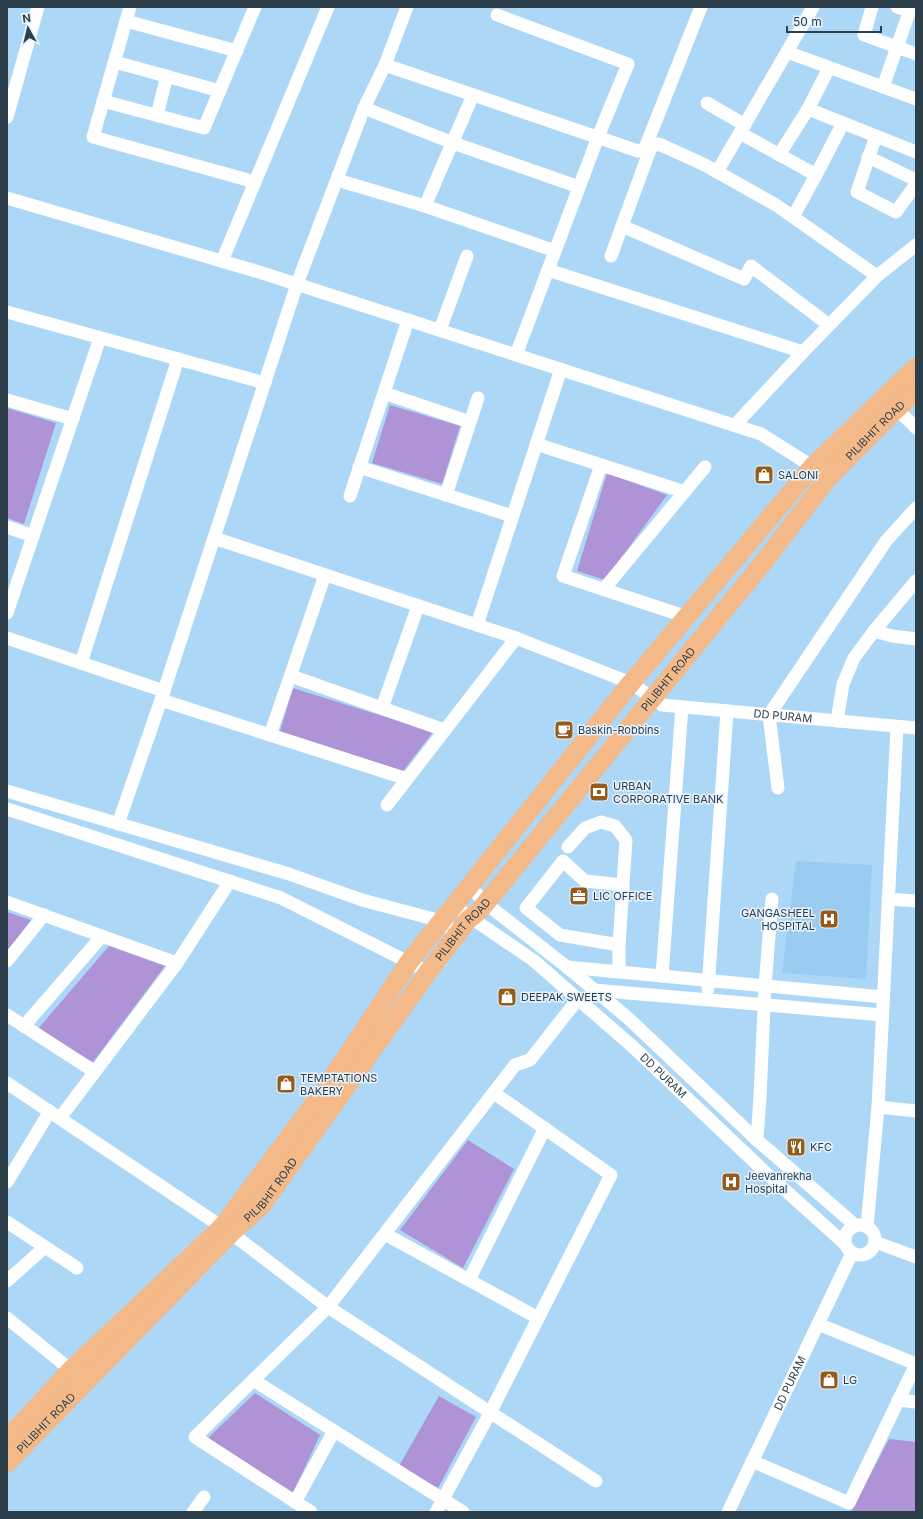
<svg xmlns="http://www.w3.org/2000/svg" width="923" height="1519" viewBox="0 0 923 1519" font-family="Inter,sans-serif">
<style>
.built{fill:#9bcbf0}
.green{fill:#ae94d6}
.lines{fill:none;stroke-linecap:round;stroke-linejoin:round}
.minor{stroke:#fff;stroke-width:13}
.highway{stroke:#f3b988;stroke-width:19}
.labels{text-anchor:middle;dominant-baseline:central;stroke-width:3;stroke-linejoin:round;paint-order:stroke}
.street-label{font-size:11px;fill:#2e3f4c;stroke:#e7f4fe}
.poi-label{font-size:11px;fill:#2e3f4c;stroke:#e7f4fe;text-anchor:start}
</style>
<rect width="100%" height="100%" fill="#add7f7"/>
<path class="built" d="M796 861 872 865 866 979 782 973Z"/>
<g class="green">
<path d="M390 405 460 426 442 484 372 463Z"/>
<path d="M7 408 56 423 24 524 7 518Z"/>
<path d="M607 473 667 495 605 580 577 571Z"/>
<path d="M293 688 433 732 403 771 280 731Z"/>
<path d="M7 912 31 920 7 952Z"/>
<path d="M109 946 165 966 93 1062 37 1030Z"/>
<path d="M468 1140 514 1169 463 1268 400 1230Z"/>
<path d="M255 1393 320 1435 292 1495 208 1438Z"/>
<path d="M439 1396 476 1417 438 1488 399 1466Z"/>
<path d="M889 1439 916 1442V1512H851Z"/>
</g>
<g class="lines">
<g class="minor">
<path d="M130 7 93 137 255 182"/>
<path d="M872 7 864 35 916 54"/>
<path d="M897 7 910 11"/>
<path d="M497 15 628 64 598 137 516 355"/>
<path d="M126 21 237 51"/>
<path d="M787 52 916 99"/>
<path d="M115 62 220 91"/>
<path d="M385 65 638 151 659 144 705 165 776 205 877 276"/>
<path d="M883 87 911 7"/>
<path d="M103 101 204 128 255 7"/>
<path d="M707 103 745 125"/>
<path d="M364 108 453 143 579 187"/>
<path d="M808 109 916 152"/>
<path d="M157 115 167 76"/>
<path d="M7 117 38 7"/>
<path d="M740 133 816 175"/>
<path d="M876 136 857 192 896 212 916 184"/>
<path d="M645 148 701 7"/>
<path d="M779 155 808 109 829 68"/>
<path d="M868 157 916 180"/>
<path d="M717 172 813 7"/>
<path d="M337 180 425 206 555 251"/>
<path d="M7 198 259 272 761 434 829 477"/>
<path d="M425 206 473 95"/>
<path d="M793 217 816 175 843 123"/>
<path d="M622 226 744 279 751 266 829 325"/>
<path d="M611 256 651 147"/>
<path d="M222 261 328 7"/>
<path d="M548 270 803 352"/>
<path d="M7 312 265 383"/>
<path d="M440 330 467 256"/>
<path d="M384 393 470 422"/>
<path d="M7 400 73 419"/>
<path d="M897 409 916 428"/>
<path d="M735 425 803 352 877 276 916 245"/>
<path d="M536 444 685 492"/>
<path d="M601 465 563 576 687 617"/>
<path d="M359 467 512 516"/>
<path d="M446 495 478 398"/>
<path d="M350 496 408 320"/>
<path d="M7 527 33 536"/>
<path id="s1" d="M214 538 516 638 631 683 662 705 916 728"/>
<path d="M604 589 705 467"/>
<path d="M7 613 100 338"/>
<path d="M477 625 561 369"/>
<path d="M874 631 892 636 916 639"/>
<path d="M7 638 164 691"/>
<path d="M81 663 178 359"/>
<path d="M291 676 444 730"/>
<path d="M161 700 407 779"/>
<path d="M382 708 418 606"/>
<path d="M837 721 843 684 854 658 874 631 916 581"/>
<path d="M270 735 325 575"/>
<path d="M778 788 769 715 886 541 916 508"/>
<path d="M7 791 289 874 362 900 441 921 457 935"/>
<path d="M387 805 516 638"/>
<path d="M7 809 281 898 428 972"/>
<path d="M118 824 161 700 297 284 364 108 385 65 407 7"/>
<path d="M568 847 585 828 601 822 615 826 626 840 619 945V972"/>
<path d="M469 887 493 909 567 967 628 1018 757 1140 856 1226"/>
<path d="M888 899 916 901"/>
<path d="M7 902 177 963"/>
<path id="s2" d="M454 906 533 960 632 1046 765 1172 845 1244"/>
<path d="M619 945 560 935 526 908 563 861 585 881 623 885"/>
<path d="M7 961 44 915"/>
<path d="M567 967 883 997"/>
<path d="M662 976 682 707"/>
<path d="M708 989 727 711"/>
<path d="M594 990 882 1015"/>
<path d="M7 1015 95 1072"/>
<path d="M24 1026 102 936"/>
<path d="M7 1083 231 1233 328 1307 596 1481"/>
<path d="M878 1107 916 1111"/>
<path d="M60 1118 177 963 230 881"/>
<path d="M757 1140 760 1097 765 986 772 899"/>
<path d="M7 1182 50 1111"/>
<path d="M7 1222 77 1268"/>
<circle cx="860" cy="1240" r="15"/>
<path d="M867 1227 878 1107 897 727"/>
<path d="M385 1234 538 1318"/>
<path d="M875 1242 916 1257"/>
<path d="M469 1280 545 1128"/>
<path d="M7 1281 45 1247"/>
<path d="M7 1318 77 1375"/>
<path d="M818 1324 916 1364"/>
<path d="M253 1380 463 1512"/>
<path d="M898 1400 916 1402"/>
<path d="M752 1461 849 1503 916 1364"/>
<path d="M295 1502 334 1431"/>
<path d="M193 1512 204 1497"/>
<path d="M311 1512 195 1437 328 1307 515 1065 530 1060 578 999"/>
<path d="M436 1512 490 1413 611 1175 494 1093"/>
<path id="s3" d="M728 1512 852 1253"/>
</g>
<g class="highway">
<path d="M7 1439 71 1370 222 1227 325 1089 409 962 631 683 813 466 916 367"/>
<path id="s4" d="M7 1463 231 1233 262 1205 428 972 468 920 480 910 762 564 829 477 890 415 916 391"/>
</g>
</g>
<defs>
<g id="shop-square" transform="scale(1)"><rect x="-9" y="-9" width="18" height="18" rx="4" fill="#965a1b" stroke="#e7f4fe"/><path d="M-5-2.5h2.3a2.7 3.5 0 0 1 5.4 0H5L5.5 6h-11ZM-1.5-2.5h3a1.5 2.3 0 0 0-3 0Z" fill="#fff"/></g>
<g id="cafe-square" transform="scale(1)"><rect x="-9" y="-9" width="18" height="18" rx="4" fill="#965a1b" stroke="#e7f4fe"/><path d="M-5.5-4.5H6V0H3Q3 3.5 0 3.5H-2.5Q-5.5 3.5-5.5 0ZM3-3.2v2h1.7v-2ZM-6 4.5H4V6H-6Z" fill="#fff"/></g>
<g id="bank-square" transform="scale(1)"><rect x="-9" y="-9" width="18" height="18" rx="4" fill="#965a1b" stroke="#e7f4fe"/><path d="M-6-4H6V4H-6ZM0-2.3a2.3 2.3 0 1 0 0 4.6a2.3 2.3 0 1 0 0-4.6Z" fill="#fff"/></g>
<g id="office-square" transform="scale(1)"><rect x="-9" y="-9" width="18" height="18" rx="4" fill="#965a1b" stroke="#e7f4fe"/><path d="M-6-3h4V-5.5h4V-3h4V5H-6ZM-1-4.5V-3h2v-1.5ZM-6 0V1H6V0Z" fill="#fff"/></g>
<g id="hospital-square" transform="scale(1)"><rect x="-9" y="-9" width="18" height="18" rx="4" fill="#965a1b" stroke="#e7f4fe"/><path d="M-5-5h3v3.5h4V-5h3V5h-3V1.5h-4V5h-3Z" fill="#fff"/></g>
<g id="restaurant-square" transform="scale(1)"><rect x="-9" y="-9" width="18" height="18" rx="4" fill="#965a1b" stroke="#e7f4fe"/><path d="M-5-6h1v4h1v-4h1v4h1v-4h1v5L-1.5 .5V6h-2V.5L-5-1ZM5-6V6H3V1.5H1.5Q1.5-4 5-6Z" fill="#fff"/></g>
</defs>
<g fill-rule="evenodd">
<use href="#shop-square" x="764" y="475"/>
<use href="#cafe-square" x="564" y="730"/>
<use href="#bank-square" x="599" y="792"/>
<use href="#office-square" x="579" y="896"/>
<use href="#hospital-square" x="829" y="919"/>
<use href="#shop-square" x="507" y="997"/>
<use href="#shop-square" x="286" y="1084"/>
<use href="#restaurant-square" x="796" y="1147"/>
<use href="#hospital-square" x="731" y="1182"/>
<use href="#shop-square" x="829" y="1380"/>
</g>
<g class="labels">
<g class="street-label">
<text stroke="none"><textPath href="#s4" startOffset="1352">PILIBHIT ROAD</textPath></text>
<text stroke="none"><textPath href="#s4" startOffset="1028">PILIBHIT ROAD</textPath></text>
<text stroke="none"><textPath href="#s1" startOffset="601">DD PURAM</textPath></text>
<text stroke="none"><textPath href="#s4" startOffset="704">PILIBHIT ROAD</textPath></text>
<text stroke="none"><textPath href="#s2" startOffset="270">DD PURAM</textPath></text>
<text stroke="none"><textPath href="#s4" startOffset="380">PILIBHIT ROAD</textPath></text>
<text stroke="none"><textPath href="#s3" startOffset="143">DD PURAM</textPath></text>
<text stroke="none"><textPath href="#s4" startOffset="56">PILIBHIT ROAD</textPath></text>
</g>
<g class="poi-label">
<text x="778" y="475">SALONI</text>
<text x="578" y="730">Baskin-Robbins</text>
<text x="613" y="786">URBAN<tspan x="613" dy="13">CORPORATIVE BANK</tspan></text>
<text x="593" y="896">LIC OFFICE</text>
<text x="815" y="913" text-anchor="end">GANGASHEEL<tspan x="815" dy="13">HOSPITAL</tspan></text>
<text x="521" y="997">DEEPAK SWEETS</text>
<text x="300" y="1078">TEMPTATIONS<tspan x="300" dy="13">BAKERY</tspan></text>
<text x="810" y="1147">KFC</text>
<text x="745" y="1176">Jeevanrekha<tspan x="745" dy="13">Hospital</tspan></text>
<text x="843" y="1380">LG</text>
</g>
</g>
<rect width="923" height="1519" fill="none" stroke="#2e3f4c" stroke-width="16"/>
<g transform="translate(28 28) rotate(352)" stroke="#e7f4fe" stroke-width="3" paint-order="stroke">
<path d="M0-3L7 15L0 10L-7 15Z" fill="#2e3f4c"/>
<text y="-6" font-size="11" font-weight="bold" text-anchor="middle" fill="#2e3f4c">N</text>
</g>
<path d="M787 26v6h94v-6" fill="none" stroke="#2e3f4c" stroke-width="2"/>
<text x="793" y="26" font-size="12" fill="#2e3f4c" stroke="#e7f4fe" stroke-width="3" paint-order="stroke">50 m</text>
</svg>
